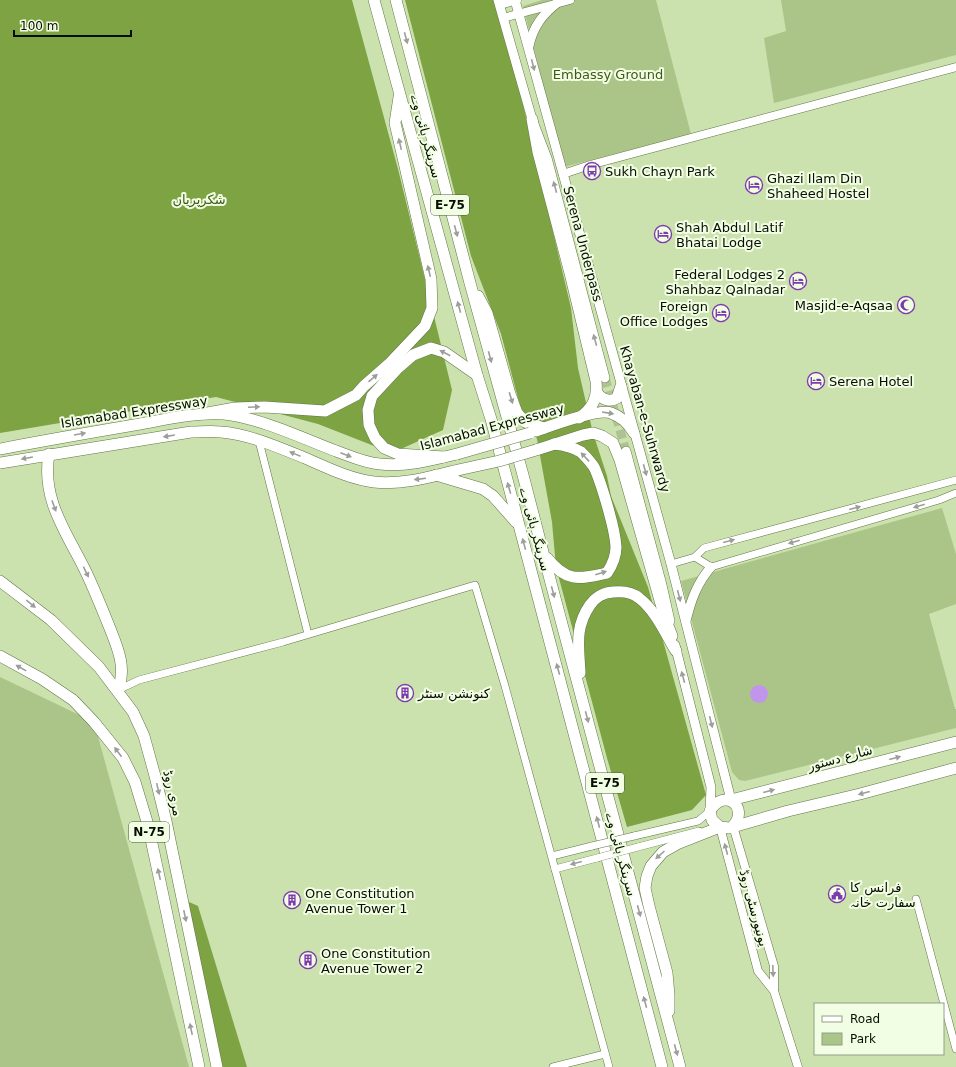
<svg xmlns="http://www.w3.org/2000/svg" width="956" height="1067" viewBox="0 0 956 1067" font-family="'DejaVu Sans','Noto Naskh Arabic',sans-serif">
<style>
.green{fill:#abc588}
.forest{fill:#7ea343}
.water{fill:#c295ec}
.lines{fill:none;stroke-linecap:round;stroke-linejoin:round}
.secondary-tunnel{stroke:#aec294;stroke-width:9;stroke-dasharray:9 4.5;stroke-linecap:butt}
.minor-casing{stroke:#627546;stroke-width:8}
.tertiary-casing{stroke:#627546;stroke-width:9}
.secondary-casing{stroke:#627546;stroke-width:10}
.primary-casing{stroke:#627546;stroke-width:12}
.trunk-casing{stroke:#627546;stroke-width:12}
.minor{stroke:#fff;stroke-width:7}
.tertiary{stroke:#fff;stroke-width:8}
.secondary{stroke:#fff;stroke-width:9}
.primary{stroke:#fff;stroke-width:11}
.trunk{stroke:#fff;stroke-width:11}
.minor-bridge-casing{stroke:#627546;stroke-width:8;stroke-linecap:butt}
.primary-bridge-casing{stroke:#627546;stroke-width:12;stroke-linecap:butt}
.minor-bridge{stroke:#fff;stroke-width:7}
.primary-bridge{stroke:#fff;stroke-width:11}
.oneway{fill:#9c9f99}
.labels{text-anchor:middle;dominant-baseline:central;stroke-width:4;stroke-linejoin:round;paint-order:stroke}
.shield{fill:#f2fee4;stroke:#4e5645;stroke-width:1}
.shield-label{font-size:12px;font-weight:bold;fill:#070e01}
.park-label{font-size:13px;fill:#415916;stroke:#f2fee4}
.street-label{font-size:13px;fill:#070e01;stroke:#f2fee4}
.poi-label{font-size:13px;fill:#070e01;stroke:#f2fee4;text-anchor:start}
</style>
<rect width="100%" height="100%" fill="#cbe2ae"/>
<g class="green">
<path d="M542 0H656L691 134 564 167 523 6Z"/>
<path d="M781 0H956V55L774 103 764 38 786 31Z"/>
<path d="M942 508 956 554V604L929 614 955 709H956V728L745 781 739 780 732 772 681 581Z"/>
<path d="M0 677 94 722 189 1067H0Z"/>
</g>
<g class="forest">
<path d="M0 0H352L398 169 452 390 443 430 392 453 318 424 216 397 0 433Z"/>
<path d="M405 0H494L521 96 571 308 578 368 593 433 607 476 611 496 648 587 706 795 692 810 627 827 607 758 556 567 552 522 537 439 520 406 501 334 471 256Z"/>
<path d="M189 902 198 906 247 1067H219L183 904Z"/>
</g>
<circle class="water" cx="759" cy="694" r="9"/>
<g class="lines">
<path class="secondary-tunnel" d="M605 378 626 451"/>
<g class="minor-casing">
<g id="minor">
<path d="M259 441 308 634"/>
<path d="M695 557 711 567 939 500 956 493"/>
<path d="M671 564 695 557 704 548 956 480"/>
<path d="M118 690 139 680 283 642 475 585 505 686 609 1067"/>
<path d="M634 836 698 821 710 811"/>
<path d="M638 847 699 831"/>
<path d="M552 856 592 846"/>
<path d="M555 869 597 858"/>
<path d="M916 899 956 1049"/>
<path d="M553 1067 605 1054"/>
</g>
</g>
<g class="tertiary-casing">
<g id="tertiary">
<path d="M500 5 517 0"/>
<path d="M503 18 570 0"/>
<path d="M563 174 590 165 956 67"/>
<path d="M733 826 774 966V991L798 1067"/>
<path d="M720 827 758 971 774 991"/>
</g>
</g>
<g class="secondary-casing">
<g id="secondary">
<path d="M498 0 532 119 547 158 605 378"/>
<path d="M515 0 671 564 731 800"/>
<path d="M529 46C533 27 542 15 557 3"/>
<path d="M626 451 662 585 670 621"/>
<path d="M686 621C691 600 697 583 711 567"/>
<path d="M675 645 711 787 710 811"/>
</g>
</g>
<g class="primary-casing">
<g id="primary">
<path d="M532 119 538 152 570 273 596 381C598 398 593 408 579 418"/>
<path d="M597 393C602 399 609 403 617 398L621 386"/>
<path d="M536 431C550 426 599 408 611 413 622 417 628 423 634 433"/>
<path d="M0 449C47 440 93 432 140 424 167 419 197 412 224 414 260 418 302 438 336 451 350 456 365 463 380 464 406 467 432 460 457 454"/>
<path d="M536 450 583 435 593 433 602 436 613 443 620 460 665 618 672 636"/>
<path d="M0 463 191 432C201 432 211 431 221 432 249 434 280 448 305 458 328 468 350 479 374 482 402 485 431 477 458 470"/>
<path d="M731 800 956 742"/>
<path d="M733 826C750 807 724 787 710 811L712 820 720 827 729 828 788 811 860 794 956 768"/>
</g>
</g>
<g class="trunk-casing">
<g id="trunk">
<path d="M374 0 477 375 491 419 662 1067"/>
<path d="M396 0 470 283 523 475 551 583 680 1067"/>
<path d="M478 296 487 313 510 394 517 413 525 422 544 428"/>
<path d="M202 414 235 408 265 407 325 411 356 395 364 386 389 364 425 326 432 308 431 279 395 123 399 97"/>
<path d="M49 454C41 500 67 533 86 572 95 591 103 611 111 631 119 651 126 669 118 690"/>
<path d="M444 457 398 454 384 448 375 438 369 425 368 410 372 396 398 368 413 355 431 348 444 352 477 375"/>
<path d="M436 475 483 489 493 496 516 522"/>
<path d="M547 558C567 583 579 579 607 573 613 564 616 557 616 547 615 528 602 486 595 469 592 463 585 456 581 452 573 447 563 445 554 444"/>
<path d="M0 581 51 620 99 667 133 712 144 736 155 776 166 821 217 1067"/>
<path d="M0 656 42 679 73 700 94 722 123 758 135 782 148 825 164 900 199 1067"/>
<path d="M580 673C579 648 574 628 590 605 596 597 602 593 613 592 622 591 632 592 639 598 656 611 665 633 676 651"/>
<path d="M669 1011V995L667 973 649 906 645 888 647 876 651 866 663 852 677 844 720 827"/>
</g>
</g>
<use href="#minor" class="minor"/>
<use href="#tertiary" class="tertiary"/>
<use href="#secondary" class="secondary"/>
<use href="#primary" class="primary"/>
<use href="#trunk" class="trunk"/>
<g class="minor-bridge-casing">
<g id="minor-bridge">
<path d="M592 846 634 836"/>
<path d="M597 858 638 847"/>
</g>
</g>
<g class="primary-bridge-casing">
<g id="primary-bridge">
<path d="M457 454 530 433"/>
<path d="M458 470 499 461 536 450"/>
</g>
</g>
<use href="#minor-bridge" class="minor-bridge"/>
<use href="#primary-bridge" class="primary-bridge"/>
</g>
<defs><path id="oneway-solid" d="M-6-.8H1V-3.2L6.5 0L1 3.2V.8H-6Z"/></defs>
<g class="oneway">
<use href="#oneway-solid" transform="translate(406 38) rotate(75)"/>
<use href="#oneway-solid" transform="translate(533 65) rotate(76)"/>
<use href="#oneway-solid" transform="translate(400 144) rotate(-103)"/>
<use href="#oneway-solid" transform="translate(555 187) rotate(-105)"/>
<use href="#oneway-solid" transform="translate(456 231) rotate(75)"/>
<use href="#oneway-solid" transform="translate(429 271) rotate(-103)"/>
<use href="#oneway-solid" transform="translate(459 307) rotate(-105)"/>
<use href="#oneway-solid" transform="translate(595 340) rotate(-105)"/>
<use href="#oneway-solid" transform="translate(445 353) rotate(-152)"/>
<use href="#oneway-solid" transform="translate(490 357) rotate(75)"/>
<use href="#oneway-solid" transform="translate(373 378) rotate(-41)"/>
<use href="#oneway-solid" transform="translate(511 398) rotate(73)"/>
<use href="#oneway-solid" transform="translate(254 407) rotate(-2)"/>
<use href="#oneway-solid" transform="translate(608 413) rotate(9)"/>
<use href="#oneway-solid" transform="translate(80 434) rotate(-10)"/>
<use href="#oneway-solid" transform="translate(169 436) rotate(171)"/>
<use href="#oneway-solid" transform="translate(295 454) rotate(-158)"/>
<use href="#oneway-solid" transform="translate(346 455) rotate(21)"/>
<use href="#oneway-solid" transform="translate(585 457) rotate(-133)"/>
<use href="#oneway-solid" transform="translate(27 458) rotate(170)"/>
<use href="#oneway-solid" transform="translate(645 470) rotate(75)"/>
<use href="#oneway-solid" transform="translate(420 479) rotate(173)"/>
<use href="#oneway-solid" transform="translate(509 488) rotate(-106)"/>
<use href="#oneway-solid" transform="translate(54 506) rotate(70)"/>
<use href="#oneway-solid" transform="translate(919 506) rotate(164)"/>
<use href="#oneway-solid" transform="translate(855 508) rotate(-15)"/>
<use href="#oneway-solid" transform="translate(729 541) rotate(-15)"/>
<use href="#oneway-solid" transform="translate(794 542) rotate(164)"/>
<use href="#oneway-solid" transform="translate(524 544) rotate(-105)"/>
<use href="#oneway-solid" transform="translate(86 572) rotate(64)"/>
<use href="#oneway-solid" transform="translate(601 573) rotate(-17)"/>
<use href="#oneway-solid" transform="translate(553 592) rotate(75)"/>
<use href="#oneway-solid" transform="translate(679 596) rotate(76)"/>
<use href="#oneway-solid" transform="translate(31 604) rotate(39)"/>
<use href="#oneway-solid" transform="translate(21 668) rotate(-151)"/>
<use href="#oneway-solid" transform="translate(558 669) rotate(-105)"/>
<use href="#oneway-solid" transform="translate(683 677) rotate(-105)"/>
<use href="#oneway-solid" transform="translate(587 717) rotate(75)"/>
<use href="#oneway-solid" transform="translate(711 722) rotate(76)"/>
<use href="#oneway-solid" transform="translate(118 752) rotate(-127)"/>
<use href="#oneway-solid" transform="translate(895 758) rotate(-15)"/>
<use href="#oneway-solid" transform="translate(158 789) rotate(77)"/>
<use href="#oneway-solid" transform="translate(769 791) rotate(-15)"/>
<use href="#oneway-solid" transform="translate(864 793) rotate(165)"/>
<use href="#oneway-solid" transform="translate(598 822) rotate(-105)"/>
<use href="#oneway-solid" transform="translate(726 849) rotate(-105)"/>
<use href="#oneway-solid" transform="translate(660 855) rotate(138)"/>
<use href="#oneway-solid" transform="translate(576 863) rotate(165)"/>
<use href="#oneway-solid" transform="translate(159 874) rotate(-103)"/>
<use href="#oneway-solid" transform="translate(639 911) rotate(75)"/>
<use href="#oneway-solid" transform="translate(185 916) rotate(78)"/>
<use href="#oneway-solid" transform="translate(773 971) rotate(88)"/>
<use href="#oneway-solid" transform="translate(645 1002) rotate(-105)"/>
<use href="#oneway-solid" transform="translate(191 1029) rotate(-102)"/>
<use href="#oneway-solid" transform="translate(676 1050) rotate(75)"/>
</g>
<defs>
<g id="bus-ring" transform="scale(0.9)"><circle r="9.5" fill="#f2fee4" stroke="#7c3aae" stroke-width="1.5"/><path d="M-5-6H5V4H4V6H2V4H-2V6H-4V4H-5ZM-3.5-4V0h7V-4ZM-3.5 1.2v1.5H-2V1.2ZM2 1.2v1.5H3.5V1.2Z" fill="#7c3aae"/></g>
<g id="hotel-ring" transform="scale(0.9)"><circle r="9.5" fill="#f2fee4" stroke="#7c3aae" stroke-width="1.5"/><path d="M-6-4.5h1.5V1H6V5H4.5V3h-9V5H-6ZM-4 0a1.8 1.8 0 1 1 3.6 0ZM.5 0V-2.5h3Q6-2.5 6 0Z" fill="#7c3aae"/></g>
<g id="mosque-ring" transform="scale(0.9)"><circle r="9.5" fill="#f2fee4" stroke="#7c3aae" stroke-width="1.5"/><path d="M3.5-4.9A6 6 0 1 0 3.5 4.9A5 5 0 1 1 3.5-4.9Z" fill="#7c3aae"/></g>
<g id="building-ring" transform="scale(0.9)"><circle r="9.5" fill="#f2fee4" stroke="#7c3aae" stroke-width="1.5"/><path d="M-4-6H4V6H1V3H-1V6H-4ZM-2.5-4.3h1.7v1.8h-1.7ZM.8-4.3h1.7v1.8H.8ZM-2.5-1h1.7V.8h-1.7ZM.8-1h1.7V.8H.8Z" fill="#7c3aae"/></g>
<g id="civic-ring" transform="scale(0.9)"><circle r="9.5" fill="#f2fee4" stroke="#7c3aae" stroke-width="1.5"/><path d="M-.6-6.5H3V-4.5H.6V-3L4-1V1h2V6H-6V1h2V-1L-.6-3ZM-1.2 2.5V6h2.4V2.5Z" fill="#7c3aae"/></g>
</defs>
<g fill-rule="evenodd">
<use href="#bus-ring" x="592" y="171"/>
<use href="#hotel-ring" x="754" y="185"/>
<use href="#hotel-ring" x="663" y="234"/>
<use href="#hotel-ring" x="798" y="281"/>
<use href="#mosque-ring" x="906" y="305"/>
<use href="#hotel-ring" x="721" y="313"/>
<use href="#hotel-ring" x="816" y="381"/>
<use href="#building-ring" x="405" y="693"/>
<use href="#civic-ring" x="837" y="894"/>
<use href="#building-ring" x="292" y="900"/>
<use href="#building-ring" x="308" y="960"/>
</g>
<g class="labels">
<g class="shield">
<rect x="431" y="195" width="38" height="20" rx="3"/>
<rect x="586" y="773" width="38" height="20" rx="3"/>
<rect x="129" y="822" width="40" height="20" rx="3"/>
</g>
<g class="shield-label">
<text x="450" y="205">E-75</text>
<text x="605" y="783">E-75</text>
<text x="149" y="832">N-75</text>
</g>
<g class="park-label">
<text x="608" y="74">Embassy Ground</text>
<text x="199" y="199">شکرپریاں</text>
</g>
<g class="street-label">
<text transform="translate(426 136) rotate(75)">سرینگر ہائی وے</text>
<text transform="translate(583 244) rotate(75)">Serena Underpass</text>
<text transform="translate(134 412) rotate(-9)">Islamabad Expressway</text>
<text transform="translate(645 419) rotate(74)">Khayaban-e-Suhrwardy</text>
<text transform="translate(492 427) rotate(-15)">Islamabad Expressway</text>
<text transform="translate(535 529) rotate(75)">سرینگر ہائی وے</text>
<text transform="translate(840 758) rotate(-15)">شارع دستور</text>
<text transform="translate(173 793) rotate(77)">مری روڈ</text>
<text transform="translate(621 854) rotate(75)">سرینگر ہائی وے</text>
<text transform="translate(754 908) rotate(75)">یونیورسٹی روڈ</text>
</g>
<g class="poi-label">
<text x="605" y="171">Sukh Chayn Park</text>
<text x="767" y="178">Ghazi Ilam Din<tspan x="767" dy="15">Shaheed Hostel</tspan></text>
<text x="676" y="227">Shah Abdul Latif<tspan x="676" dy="15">Bhatai Lodge</tspan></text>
<text x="785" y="274" text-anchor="end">Federal Lodges 2<tspan x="785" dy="15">Shahbaz Qalnadar</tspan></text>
<text x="893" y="305" text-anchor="end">Masjid-e-Aqsaa</text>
<text x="708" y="306" text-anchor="end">Foreign<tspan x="708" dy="15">Office Lodges</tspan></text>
<text x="829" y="381">Serena Hotel</text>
<text x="418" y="693">کنونشن سنٹر</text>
<text x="850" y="887">فرانس کا<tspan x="850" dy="15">سفارت خانہ</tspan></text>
<text x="305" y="893">One Constitution<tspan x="305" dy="15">Avenue Tower 1</tspan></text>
<text x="321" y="953">One Constitution<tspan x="321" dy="15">Avenue Tower 2</tspan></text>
</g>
</g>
<rect x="814" y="1003" width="130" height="52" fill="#f2fee4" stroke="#949e89"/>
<rect x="822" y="1016" width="20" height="6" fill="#ffffff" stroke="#949e89"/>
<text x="850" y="1023" font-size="12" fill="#070e01">Road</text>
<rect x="822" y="1033" width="20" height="12" fill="#abc588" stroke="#949e89"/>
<text x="850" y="1043" font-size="12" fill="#070e01">Park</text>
<path d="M14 30v6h117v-6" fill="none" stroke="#070e01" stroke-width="2"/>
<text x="20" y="30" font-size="12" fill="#070e01" stroke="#f2fee4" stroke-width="3" paint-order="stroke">100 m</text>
</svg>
